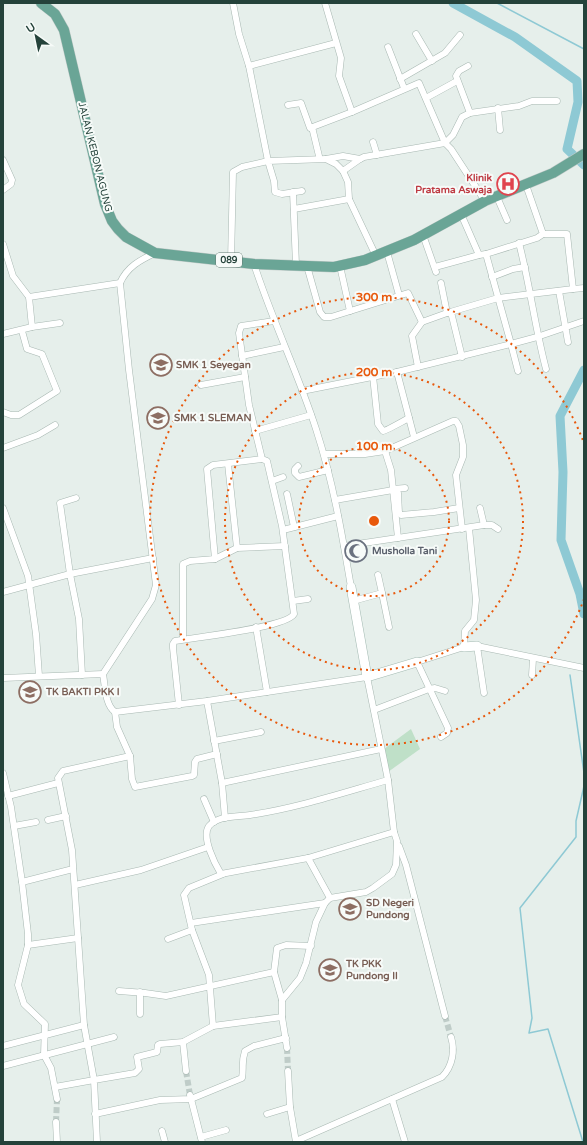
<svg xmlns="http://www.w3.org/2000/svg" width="587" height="1145" viewBox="0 0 587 1145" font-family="'Varela Round',sans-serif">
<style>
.green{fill:#bfe0c8}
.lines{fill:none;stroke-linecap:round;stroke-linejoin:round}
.stream{stroke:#8ec9d4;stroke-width:1.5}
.river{stroke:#8ec9d4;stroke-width:9}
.street-tunnel{stroke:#bfccc8;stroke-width:6;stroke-dasharray:6 3;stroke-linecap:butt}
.street-casing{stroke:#a8b8b2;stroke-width:7}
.secondary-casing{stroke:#a4bbb3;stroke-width:10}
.primary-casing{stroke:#c2cac8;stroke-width:11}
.street{stroke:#fff;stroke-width:6}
.secondary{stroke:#fff;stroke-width:9}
.primary{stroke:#6aa596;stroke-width:10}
.ring{fill:none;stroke:#e8590c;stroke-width:2;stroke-dasharray:2 4}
.labels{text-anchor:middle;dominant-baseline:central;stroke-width:4;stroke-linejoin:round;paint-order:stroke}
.shield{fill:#f7fbf9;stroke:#637a73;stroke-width:1}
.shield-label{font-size:9px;font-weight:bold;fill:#24423a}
.street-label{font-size:10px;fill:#24423a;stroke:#f7fbf9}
.health-label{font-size:10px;font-weight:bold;fill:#be3a42;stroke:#f7fbf9;text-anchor:end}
.education-label{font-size:10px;font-weight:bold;fill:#785e54;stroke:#f7fbf9;text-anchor:start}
.worship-label{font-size:10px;font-weight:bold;fill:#5b616d;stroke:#f7fbf9;text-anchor:start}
.centre{fill:#e8590c;stroke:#f7fbf9;stroke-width:2}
.ring-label{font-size:12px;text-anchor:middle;font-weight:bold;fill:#e8590c;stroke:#f7fbf9;stroke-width:4;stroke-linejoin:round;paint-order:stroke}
</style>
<rect width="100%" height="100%" fill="#e6efeb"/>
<path class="green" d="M411 729 420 749 388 772 384 749Z"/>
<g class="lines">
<g class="stream">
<path d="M497 3 584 49"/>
<path d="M570 675 584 773"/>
<path d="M583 1142 548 1029 529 1033 532 1018 520 908 576 837V821L584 786"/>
</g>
<g class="river">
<path d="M453 3 515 37 577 81 578 102 567 149 584 165"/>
<path d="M584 370 560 416 563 472 561 540 580 594 584 614"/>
</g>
<g class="street-tunnel">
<path d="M445 1016 451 1037"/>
<path d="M287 1048 288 1071"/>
<path d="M186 1071 190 1095"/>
<path d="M56 1122 57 1099"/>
</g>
<g class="street-casing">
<g id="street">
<path d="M325 3 341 58 339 76 352 112 419 83 445 143 451 149 485 201"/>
<path d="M416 34 432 61"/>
<path d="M388 47 404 88"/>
<path d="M249 66 336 43"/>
<path d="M468 66 459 71 456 76 470 113"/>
<path d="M400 79 445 53 460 35"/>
<path d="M426 98 457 81"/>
<path d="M288 105 301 103 310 128 352 112"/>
<path d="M498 108 500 130"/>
<path d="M312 127 319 156"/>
<path d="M373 142 377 155"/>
<path d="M326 159 343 156 360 159"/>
<path d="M3 160 12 180 11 184 3 190"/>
<path d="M343 171 348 182 349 199 376 256"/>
<path d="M302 191 282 194 275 192 274 181 268 161 326 159 336 164 343 171 360 159 364 157 445 143 453 135 462 117 470 113 519 106 532 101H557"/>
<path d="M293 192 296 265"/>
<path d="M497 197 507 220"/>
<path d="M294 209 349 199"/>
<path d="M423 235 436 272"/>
<path d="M519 243C530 285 535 328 546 369"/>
<path d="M3 244 13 276 29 297"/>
<path d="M387 252 399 295"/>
<path d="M486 254 537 238 543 234 526 185"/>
<path d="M231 261 233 172 242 167 268 161 249 66 239 34 233 3"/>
<path d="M254 264C272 320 298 373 316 429 333 481 342 534 351 587"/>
<path d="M307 266 320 312 324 317H331L408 293 422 322"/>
<path d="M340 266 350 311"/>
<path d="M435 267 479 255"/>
<path d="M492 277 513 269 525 267"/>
<path d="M441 283 447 313"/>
<path d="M573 289 584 288"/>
<path d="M559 291 568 342"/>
<path d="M451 312 462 357"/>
<path d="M32 327 60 323"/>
<path d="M3 334 32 327 29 297 120 283"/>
<path d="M242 356 284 347"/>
<path d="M418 367 412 336 422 322 447 313 498 298 573 289 567 234H543"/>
<path d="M518 371 511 344 537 337 584 321"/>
<path d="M397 372 414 437"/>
<path d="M373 376 378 424 383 431C386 431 403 421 409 418"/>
<path d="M201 385 245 377"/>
<path d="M302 391 397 372 511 344 486 254 479 255 461 214"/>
<path d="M3 412 11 415H19L57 391 42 354 27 349 22 331"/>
<path d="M255 431 311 415"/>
<path d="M3 448 38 435 55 425"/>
<path d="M385 451 391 470 398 538"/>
<path d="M324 454H365L385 451 453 421H456L459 426 463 445V457L456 475 462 529"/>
<path d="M228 464 237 548"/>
<path d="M298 466 295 469V473L299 477 328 470"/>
<path d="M272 481 283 477"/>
<path d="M393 489 405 488"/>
<path d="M287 494 294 527"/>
<path d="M76 498 60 503 70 574 153 558"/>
<path d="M335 500 393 490 398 493 399 513 401 515 434 512 459 508"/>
<path d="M3 508 28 576 36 634 39 676"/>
<path d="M480 508 484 525"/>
<path d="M283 530 338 516"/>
<path d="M344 546 484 525H492L498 529"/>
<path d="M215 559 237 548 285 546"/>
<path d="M3 592 70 574 79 619 82 675"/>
<path d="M382 593 389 627"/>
<path d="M293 601 308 599"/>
<path d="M353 601 382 593 378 575"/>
<path d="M256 627 267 692"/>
<path d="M183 639V564L190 561 215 559 207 469 213 465 262 459"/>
<path d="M103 674 152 599 156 585 129 370 120 283C127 267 140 260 155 253"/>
<path d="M532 675 533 659"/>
<path d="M3 678 103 674C105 685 105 705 115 712L207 701 367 677 388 780 394 832 397 841 396 865 392 874 373 888 366 892 330 898 325 903 316 922 306 963 300 978 282 1000V1017L287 1048"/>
<path d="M484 693 477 646 584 668"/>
<path d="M207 701 222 783 225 818"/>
<path d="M179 705 173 648V644L175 641C195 637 286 628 294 614L282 526 267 461 262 459 249 405 239 333 241 326 274 321"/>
<path d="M374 710 429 689 435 688 445 691"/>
<path d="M441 737 447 733 448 728 417 662 464 647 465 631 474 620 476 600 469 528"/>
<path d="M214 741 261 732"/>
<path d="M130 756 132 779 135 787 192 776 194 775 195 762 197 759 217 754"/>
<path d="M3 773 11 807 22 882 28 934V945L18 985 24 1004 45 1024 44 1055 51 1068 57 1099"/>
<path d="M222 783 381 749"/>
<path d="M8 796 58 783"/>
<path d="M204 799 214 822"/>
<path d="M48 820 66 816"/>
<path d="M14 826 36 822"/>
<path d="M399 846 406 865 445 1016"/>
<path d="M308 858 394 832"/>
<path d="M22 882 73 869"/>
<path d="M75 885 141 870 208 847"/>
<path d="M330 898 308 858 221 874C215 864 201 837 209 826 219 815 237 817 250 815 297 808 342 793 388 780"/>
<path d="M191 923 325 903"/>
<path d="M168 939 192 930"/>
<path d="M28 945 78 938"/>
<path d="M119 991 145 993 166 996 274 972"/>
<path d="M282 1000 274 972 277 948 286 945 311 946"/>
<path d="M140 1014V992"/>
<path d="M213 1026 209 975 192 930 184 895 189 888 223 874"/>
<path d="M183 1042 186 1071"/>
<path d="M3 1046 84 1025"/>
<path d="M3 1066 114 1037"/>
<path d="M288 1071 290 1107 296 1142"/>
<path d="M55 1087 94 1080 84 1025 72 850 58 778 63 771 130 756 117 727 115 712"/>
<path d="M190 1095 202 1142"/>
<path d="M392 1099 405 1142"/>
<path d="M95 1114 160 1100 191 1099 242 1078C244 1067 241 1063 245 1051L254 1046 286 1038"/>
<path d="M267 1114 290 1107"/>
<path d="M56 1122 57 1142"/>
<path d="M162 1131 165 1142"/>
<path d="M201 1137 226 1130"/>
<path d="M296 1141 442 1077C453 1066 455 1050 451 1037"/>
<path d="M97 1142 94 1080 135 1073 139 1069 137 1057 157 1052 158 1045 160 1044 183 1042 213 1026 282 1017"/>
</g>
</g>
<g class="secondary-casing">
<g id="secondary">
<path d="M351 587 367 677 417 662"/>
<path d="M464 647 477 646"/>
</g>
</g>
<g class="primary-casing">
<path id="primary" d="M41 3 55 14 64 30 105 204 112 221 118 229 126 237 155 253 254 264 334 267 365 260 414 240 485 201 553 173 584 154"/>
</g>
<use href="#street" class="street"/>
<use href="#secondary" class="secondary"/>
<use href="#primary" class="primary"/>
</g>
<g class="ring">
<circle cx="374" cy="521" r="75"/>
<circle cx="374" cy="521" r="149"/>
<path d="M584 599A224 224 0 1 1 584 443"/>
</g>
<defs>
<g id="hospital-ring" transform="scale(1.15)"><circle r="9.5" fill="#f7fbf9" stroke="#e0444e" stroke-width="1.5"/><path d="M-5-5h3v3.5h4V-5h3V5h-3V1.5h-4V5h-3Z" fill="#e0444e"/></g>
<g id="school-ring" transform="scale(1.15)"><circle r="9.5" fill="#f7fbf9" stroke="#8d6e63" stroke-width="1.5"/><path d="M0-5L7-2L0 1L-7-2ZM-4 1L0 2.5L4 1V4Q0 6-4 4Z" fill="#8d6e63"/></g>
<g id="mosque-ring" transform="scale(1.15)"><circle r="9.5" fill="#f7fbf9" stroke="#6b7280" stroke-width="1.5"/><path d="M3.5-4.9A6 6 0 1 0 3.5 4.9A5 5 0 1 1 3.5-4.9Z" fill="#6b7280"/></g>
</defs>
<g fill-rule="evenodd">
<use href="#hospital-ring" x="508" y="184"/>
<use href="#school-ring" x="161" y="365"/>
<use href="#school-ring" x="158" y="418"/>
<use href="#mosque-ring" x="356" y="551"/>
<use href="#school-ring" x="30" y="692"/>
<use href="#school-ring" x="350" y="909"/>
<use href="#school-ring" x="330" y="970"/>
</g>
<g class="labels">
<rect class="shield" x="216" y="253" width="26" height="14" rx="3"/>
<g class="shield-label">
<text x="229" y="260">089</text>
</g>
<g class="street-label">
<text transform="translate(95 157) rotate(76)">JALAN KEBON AGUNG</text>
</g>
<g class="health-label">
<text x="492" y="178">Klinik<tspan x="492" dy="12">Pratama Aswaja</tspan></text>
</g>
<g class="education-label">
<text x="176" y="365">SMK 1 Seyegan</text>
<text x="174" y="418">SMK 1 SLEMAN</text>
<text x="46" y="692">TK BAKTI PKK I</text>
<text x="366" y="903">SD Negeri<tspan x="366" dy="12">Pundong</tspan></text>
<text x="346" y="964">TK PKK<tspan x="346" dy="12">Pundong II</tspan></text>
</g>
<g class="worship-label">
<text x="372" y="551">Musholla Tani</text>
</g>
</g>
<circle cx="374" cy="521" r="6" class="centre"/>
<g class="ring-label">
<text x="374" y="301">300 m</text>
<text x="374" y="376">200 m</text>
<text x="374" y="450">100 m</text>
</g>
<rect width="587" height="1145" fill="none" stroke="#24423a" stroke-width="8"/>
<g transform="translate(36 36) rotate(327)" stroke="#f7fbf9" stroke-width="3" paint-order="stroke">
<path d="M0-3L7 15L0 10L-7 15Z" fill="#24423a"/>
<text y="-6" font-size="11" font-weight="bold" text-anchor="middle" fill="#24423a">U</text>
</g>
</svg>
